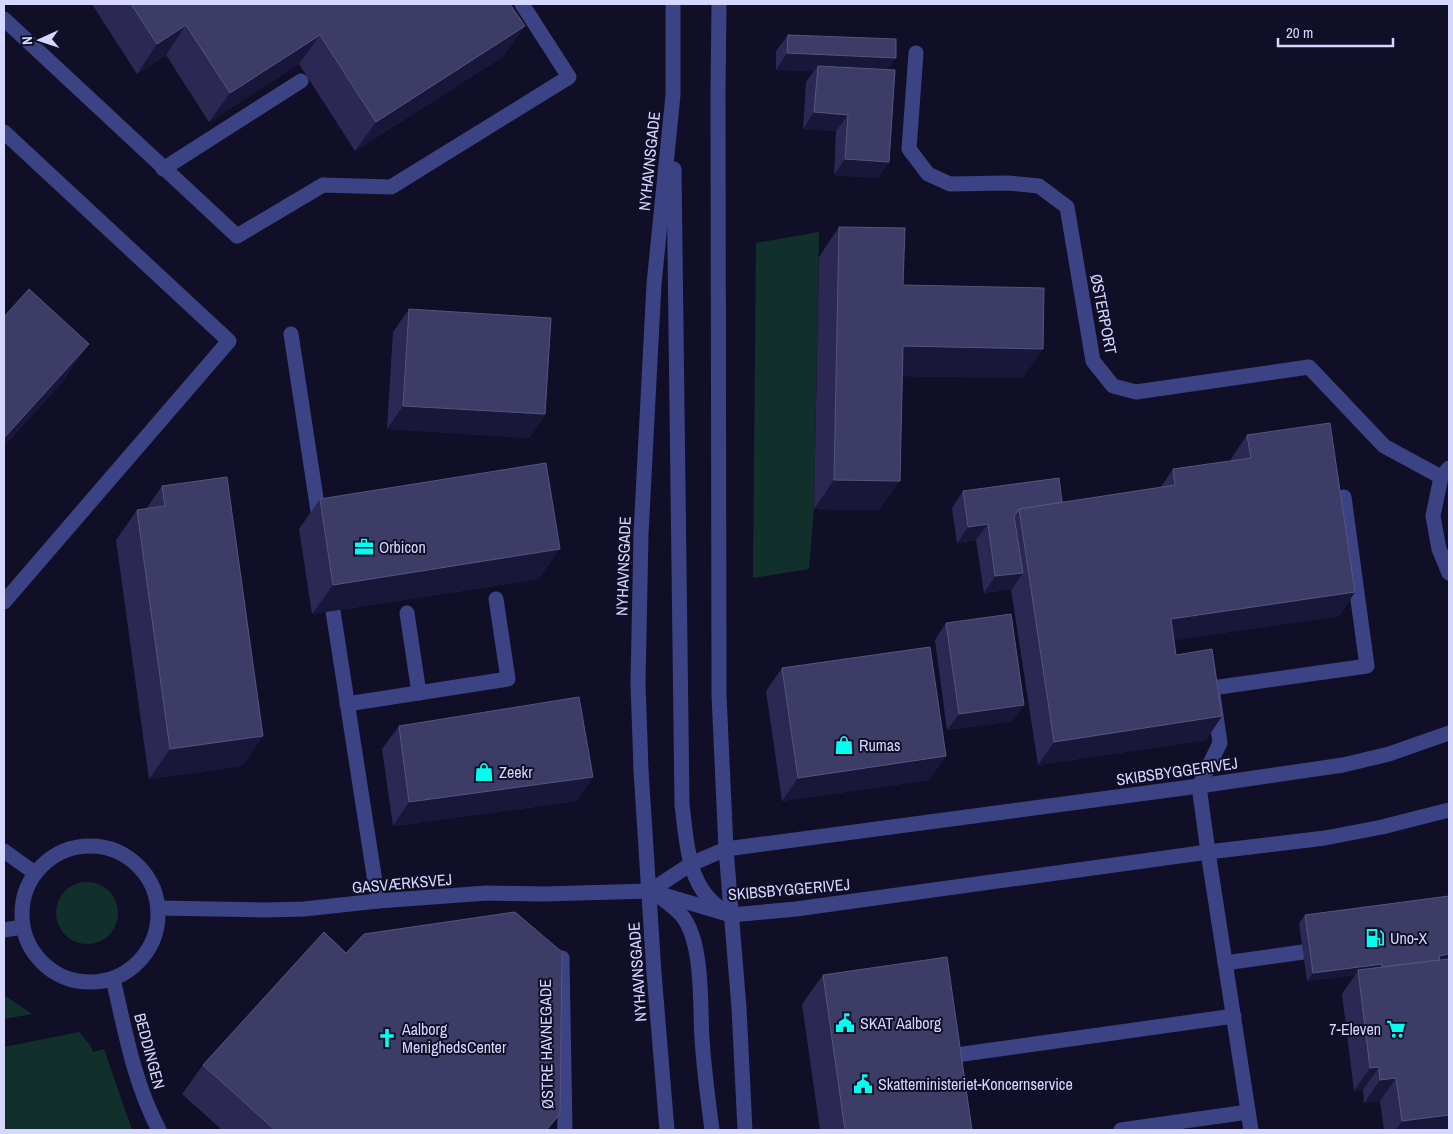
<svg xmlns="http://www.w3.org/2000/svg" width="1453" height="1134" viewBox="0 0 1453 1134" font-family="'Archivo Narrow',sans-serif">
<style>
.green{fill:#12302b}
.lines{fill:none;stroke-linecap:round;stroke-linejoin:round}
.minor{stroke:#3b4385;stroke-width:15}
.wall{fill:#2b2954}
.shaded-wall{fill:#18173a}
.building{fill:#3d3c66;stroke:#55547e}
.labels{text-anchor:middle;dominant-baseline:central;stroke-width:4;stroke-linejoin:round;paint-order:stroke}
.street-label{font-size:16px;fill:#d5d7ff;stroke:#100f27}
.poi-label{font-size:16px;fill:#d5d7ff;stroke:#100f27;text-anchor:start}
</style>
<rect width="100%" height="100%" fill="#100f27"/>
<g class="green">
<path d="M819 232 814 509 809 569 753 578 756 243Z"/>
<circle cx="87" cy="913" r="31"/>
<path d="M4 995 32 1014 4 1019Z"/>
<path d="M79 1032 90 1045 93 1052 104 1049 132 1130H5L4 1047Z"/>
</g>
<g class="lines">
<g class="minor">
<path d="M719 4 718 94 719 695 726 849 739 1008 745 1130"/>
<path d="M4 19 237 236 323 185 391 187 569 77 522 4"/>
<path d="M916 53 909 149 928 174 950 184 1008 183 1039 186 1067 207 1093 361 1113 386 1136 392 1309 367 1384 446 1441 477"/>
<path d="M4 132 229 341 4 602"/>
<path d="M163 169 301 81"/>
<path d="M674 169 682 805C687 843 687 888 723 910"/>
<path d="M291 334 320 524"/>
<path d="M1449 468 1441 477 1433 516 1439 549 1449 573"/>
<path d="M333 611 378 901"/>
<path d="M407 613 419 693"/>
<path d="M347 704 508 679 496 599"/>
<circle cx="90" cy="914" r="68"/>
<path d="M4 851 35 873"/>
<path d="M650 891 691 864 726 849 1199 786 1343 765 1389 754 1449 733"/>
<path d="M660 897C668 903 680 911 685 920 703 948 700 1005 702 1039 704 1070 708 1100 712 1130"/>
<path d="M158 908 266 910 304 909 378 901 487 893 543 894 650 891 731 915 796 909 1208 852 1325 838 1382 827 1449 810"/>
<path d="M4 930 22 927"/>
<path d="M562 958 565 1130"/>
<path d="M1225 963 1303 952"/>
<path d="M113 979C125 1030 134 1083 159 1130"/>
<path d="M950 1062 949 1056 1234 1016"/>
<path d="M667 1130 654 973 641 770 638 683 641 534 654 284 673 95V4"/>
<path d="M1121 1130 1248 1112"/>
<path d="M1251 1130 1208 852 1199 786 1220 743 1212 688 1367 666 1344 497"/>
</g>
</g>
<g class="wall">
<path d="M92 4H510L504 56 355 151 299 64 209 122 166 55 137 74Z"/>
<path d="M788 35 888 70 889 162 878 178 834 175 836 131 803 129 806 82 814 71 776 70V51Z"/>
<path d="M839 227 903 285 1023 378 902 376 879 510 814 509 819 257Z"/>
<path d="M409 309 545 414 529 438 387 429 393 332Z"/>
<path d="M1247 435 1355 592 1339 616 1174 640 1176 655 1222 716 1206 740 1038 765 1011 589 984 593 976 540 957 543 952 508 963 491 1062 502 1160 488 1173 469 1231 461V459Z"/>
<path d="M162 486 263 736 242 766 149 779 116 540 137 510 146 509Z"/>
<path d="M320 499 539 579 312 614 299 529Z"/>
<path d="M946 623 1013 721 947 730 935 640Z"/>
<path d="M782 668 946 756 929 780 782 801 766 691Z"/>
<path d="M399 726 593 777 577 801 393 826 382 749Z"/>
<path d="M1449 896V1130H1384L1380 1101 1364 1103 1363 1090 1354 1091 1342 994 1355 975 1307 981 1299 923 1305 915Z"/>
<path d="M346 953 549 1130H222L182 1094 203 1065Z"/>
<path d="M823 975 972 1130H820L802 1004Z"/>
</g>
<g class="shaded-wall">
<path d="M186 25 166 55 137 74 157 44Z"/>
<path d="M525 26 504 56 355 151 376 122Z"/>
<path d="M320 35 299 64 209 122 230 93Z"/>
<path d="M787 53 896 58 885 74 818 66 814 71 776 70Z"/>
<path d="M814 112 848 115 836 131 803 129Z"/>
<path d="M845 159 889 162 878 178 834 175Z"/>
<path d="M89 344 62 383 4 447V438Z"/>
<path d="M903 346 1043 349 1023 378 882 376Z"/>
<path d="M403 406 545 414 529 438 387 429Z"/>
<path d="M834 480 900 481 879 510 814 509Z"/>
<path d="M988 524 976 540 957 543 968 527Z"/>
<path d="M560 549 539 579 312 614 333 585Z"/>
<path d="M1023 573 1012 589 984 593 995 576Z"/>
<path d="M1355 592 1339 616 1155 643 1171 619Z"/>
<path d="M1024 705 1013 721 947 730 959 714Z"/>
<path d="M1222 716 1206 740 1038 765 1054 742Z"/>
<path d="M263 736 242 766 149 779 170 749Z"/>
<path d="M946 756 929 780 782 801 798 778Z"/>
<path d="M593 777 577 801 393 826 409 802Z"/>
<path d="M1449 954V962L1434 964 1439 956Z"/>
<path d="M1382 964 1376 972 1358 970 1355 975 1307 981 1313 973Z"/>
<path d="M1379 1067 1363 1090 1354 1091 1370 1068Z"/>
<path d="M1396 1078 1380 1101 1364 1103 1380 1080Z"/>
<path d="M560 1114 549 1130H546Z"/>
<path d="M1449 1115V1130H1396L1402 1121Z"/>
</g>
<g class="building">
<path d="M131 4H510L525 26 376 122 320 35 230 93 186 25 157 44Z"/>
<path d="M788 35 896 39V58L787 53Z"/>
<path d="M818 66 895 70 889 162 845 159 848 115 814 112Z"/>
<path d="M839 227 905 228 903 285 1044 288 1043 349 903 346 900 481 834 480Z"/>
<path d="M29 289 89 344 4 438V317Z"/>
<path d="M409 309 551 318 545 414 403 406Z"/>
<path d="M1330 423 1355 592 1171 619 1176 655 1212 649 1222 716 1054 742 1019 509 1175 485 1173 469 1251 458 1247 435Z"/>
<path d="M546 463 560 549 333 585 320 499Z"/>
<path d="M227 477 263 736 170 749 137 510 165 506 162 486Z"/>
<path d="M1059 478 1062 502 1019 509 1014 516 1023 573 995 576 988 524 968 527 963 491Z"/>
<path d="M1011 614 1024 705 959 714 946 623Z"/>
<path d="M930 647 946 756 798 778 782 668Z"/>
<path d="M579 697 593 777 409 802 399 726Z"/>
<path d="M1449 896V954L1439 956 1440 960 1382 967V964L1313 973 1305 915Z"/>
<path d="M515 912 562 952 560 1114 546 1130H275L203 1065 324 932 346 953 364 934Z"/>
<path d="M947 957 972 1130H845L823 975Z"/>
<path d="M1449 959V1115L1402 1121 1396 1078 1380 1080 1379 1067 1370 1068 1358 970Z"/>
</g>
<defs>
<g id="office-bare" transform="scale(1.5)"><path d="M-6-3h4V-5.5h4V-3h4V5H-6ZM-1-4.5V-3h2v-1.5ZM-6 0V1H6V0Z" fill="#03fdf0" stroke="#100f27" stroke-width="2.5" paint-order="stroke"/></g>
<g id="shop-bare" transform="scale(1.5)"><path d="M-5-2.5h2.3a2.7 3.5 0 0 1 5.4 0H5L5.5 6h-11ZM-1.5-2.5h3a1.5 2.3 0 0 0-3 0Z" fill="#03fdf0" stroke="#100f27" stroke-width="2.5" paint-order="stroke"/></g>
<g id="fuel-bare" transform="scale(1.5)"><path d="M-5.5-6h7V0h2V4h1.3V-2.5L3-4.5l.8-.8L6-3V5H2.5V1h-1V6h-7ZM-4.2-4.7v3.2H.2V-4.7Z" fill="#03fdf0" stroke="#100f27" stroke-width="2.5" paint-order="stroke"/></g>
<g id="civic-bare" transform="scale(1.5)"><path d="M-.6-6.5H3V-4.5H.6V-3L4-1V1h2V6H-6V1h2V-1L-.6-3ZM-1.2 2.5V6h2.4V2.5Z" fill="#03fdf0" stroke="#100f27" stroke-width="2.5" paint-order="stroke"/></g>
<g id="supermarket-bare" transform="scale(1.5)"><path d="M-6-5.5h2.5l.6 2H6L4.5 2H-2.5L-4.4-4H-6ZM-1.5 3.2a1.3 1.3 0 1 0 .1 0ZM3 3.2a1.3 1.3 0 1 0 .1 0Z" fill="#03fdf0" stroke="#100f27" stroke-width="2.5" paint-order="stroke"/></g>
<g id="church-bare" transform="scale(1.5)"><path d="M-1.2-6h2.4v3.5h3.3v2.4h-3.3V6h-2.4V-.1h-3.3v-2.4h3.3Z" fill="#03fdf0" stroke="#100f27" stroke-width="2.5" paint-order="stroke"/></g>
</defs>
<g fill-rule="evenodd">
<use href="#office-bare" x="364" y="547"/>
<use href="#shop-bare" x="844" y="745"/>
<use href="#shop-bare" x="484" y="772"/>
<use href="#fuel-bare" x="1375" y="938"/>
<use href="#civic-bare" x="845" y="1023"/>
<use href="#supermarket-bare" x="1396" y="1029"/>
<use href="#church-bare" x="387" y="1038"/>
<use href="#civic-bare" x="863" y="1084"/>
</g>
<g class="labels">
<g class="street-label">
<text transform="translate(649 161) rotate(-84)">NYHAVNSGADE</text>
<text transform="translate(1104 314) rotate(79)">ØSTERPORT</text>
<text transform="translate(623 566) rotate(-88)">NYHAVNSGADE</text>
<text transform="translate(1177 771) rotate(-8)">SKIBSBYGGERIVEJ</text>
<text transform="translate(402 883) rotate(-5)">GASVÆRKSVEJ</text>
<text transform="translate(789 889) rotate(-5)">SKIBSBYGGERIVEJ</text>
<text transform="translate(637 972) rotate(-94)">NYHAVNSGADE</text>
<text transform="translate(546 1044) rotate(-91)">ØSTRE HAVNEGADE</text>
<text transform="translate(150 1051) rotate(75)">BEDDINGEN</text>
</g>
<g class="poi-label">
<text x="379" y="547">Orbicon</text>
<text x="859" y="745">Rumas</text>
<text x="499" y="772">Zeekr</text>
<text x="1390" y="938">Uno-X</text>
<text x="860" y="1023">SKAT Aalborg</text>
<text x="402" y="1029">Aalborg<tspan x="402" dy="18">MenighedsCenter</tspan></text>
<text x="1381" y="1029" text-anchor="end">7-Eleven</text>
<text x="878" y="1084">Skatteministeriet-Koncernservice</text>
</g>
</g>
<rect width="1453" height="1134" fill="none" stroke="#d5d7ff" stroke-width="10"/>
<g transform="translate(40 40) rotate(267)" stroke="#100f27" stroke-width="4" paint-order="stroke">
<path d="M0-4L9 19L0 12L-9 19Z" fill="#d5d7ff"/>
<text y="-8" font-size="14" font-weight="bold" text-anchor="middle" fill="#d5d7ff">N</text>
</g>
<path d="M1278 38v8h115v-8" fill="none" stroke="#d5d7ff" stroke-width="2.5"/>
<text x="1286" y="38" font-size="15" fill="#d5d7ff" stroke="#100f27" stroke-width="4" paint-order="stroke">20 m</text>
</svg>
